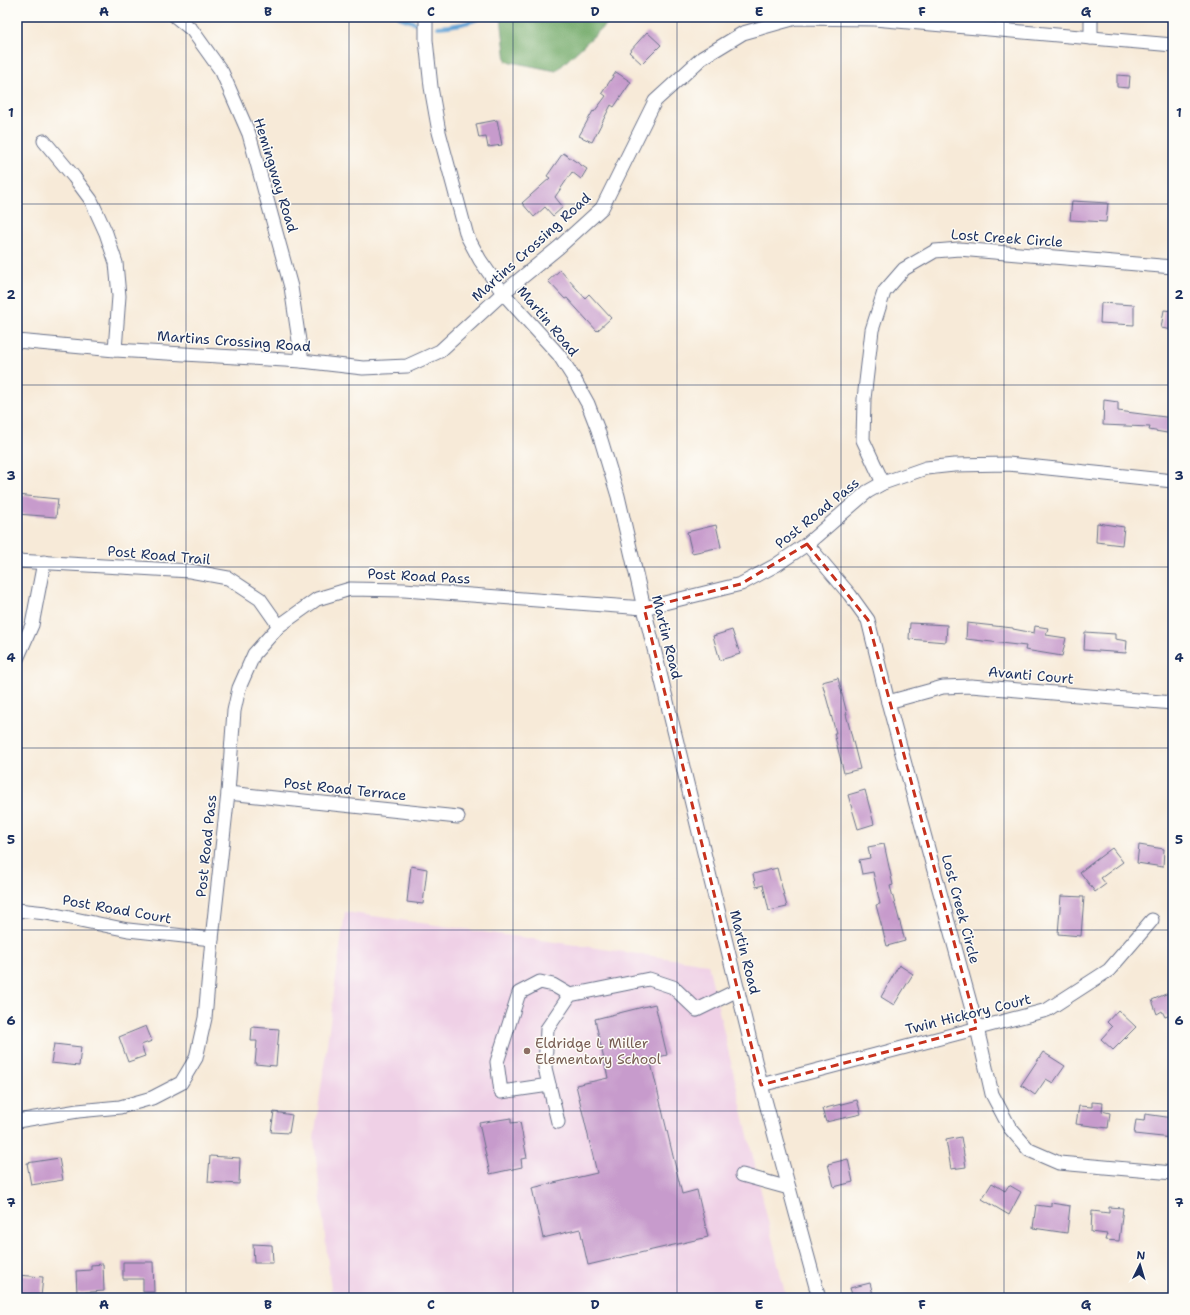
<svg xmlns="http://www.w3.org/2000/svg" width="1190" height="1315" viewBox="0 0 1190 1315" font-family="'Shantell Sans',sans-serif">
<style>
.built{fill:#efd0e6}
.forest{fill:#71a967;stroke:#466c62}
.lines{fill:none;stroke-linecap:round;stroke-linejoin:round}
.stream{stroke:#64a4d7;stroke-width:4}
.building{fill:#c79bcc}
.minor-casing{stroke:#687089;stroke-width:15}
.minor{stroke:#fff;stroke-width:13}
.marked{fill:none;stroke:#c8321e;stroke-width:3;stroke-dasharray:8 5;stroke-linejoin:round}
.grid{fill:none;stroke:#1b2f5e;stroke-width:1;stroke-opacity:0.55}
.education-dot{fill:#8d6e63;stroke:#fdfcf7;stroke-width:1.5}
.labels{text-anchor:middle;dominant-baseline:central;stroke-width:3;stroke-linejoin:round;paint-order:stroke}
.street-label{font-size:14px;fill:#1b2f5e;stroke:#fdfcf7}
.education-label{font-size:14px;fill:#785e54;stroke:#fdfcf7;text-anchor:start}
.neatline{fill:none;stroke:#1b2f5e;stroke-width:1.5}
.grid-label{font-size:13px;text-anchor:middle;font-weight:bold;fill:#1b2f5e}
</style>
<rect width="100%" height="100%" fill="#fdfcf7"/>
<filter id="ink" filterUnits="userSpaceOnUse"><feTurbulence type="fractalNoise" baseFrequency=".025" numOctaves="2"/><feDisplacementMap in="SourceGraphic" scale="8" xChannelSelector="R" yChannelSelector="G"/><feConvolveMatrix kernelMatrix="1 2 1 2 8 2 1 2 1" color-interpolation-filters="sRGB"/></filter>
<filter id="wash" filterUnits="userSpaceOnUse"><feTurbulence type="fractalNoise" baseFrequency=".012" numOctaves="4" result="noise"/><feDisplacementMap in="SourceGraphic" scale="16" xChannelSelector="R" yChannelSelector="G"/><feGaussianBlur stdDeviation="0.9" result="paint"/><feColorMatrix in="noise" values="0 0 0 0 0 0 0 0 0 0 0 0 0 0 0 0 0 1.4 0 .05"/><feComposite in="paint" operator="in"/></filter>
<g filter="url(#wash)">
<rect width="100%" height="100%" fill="#f7ead8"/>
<path class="built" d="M345 912 708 964 786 1298H332L314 1139Z"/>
<path class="forest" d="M501 17H614L556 71 506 61Z"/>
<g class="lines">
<g class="stream">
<path d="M399 17 416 23"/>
<path d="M438 27C454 26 468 24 483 17"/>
</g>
</g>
<g id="blocks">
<g class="building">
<path d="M647 32 661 45 642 64 629 52Z"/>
<path d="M616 72 631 82 614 107 611 105 592 142 579 136 593 111 594 112 606 96 602 93Z"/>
<path d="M1117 75 1130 76 1129 88 1117 87Z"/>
<path d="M497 120 502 145 488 147 486 137 479 138 476 124Z"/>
<path d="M563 153 587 169 581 179 572 172 555 197 563 207 553 216 545 207 534 217 522 203 550 178 547 176Z"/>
<path d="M1072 201 1108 203 1106 222 1070 220Z"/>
<path d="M560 270 585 298 589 294 611 318 597 331 567 298 565 299 548 281Z"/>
<path d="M1101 303 1134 305V325L1100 323Z"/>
<path d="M1164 310 1173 311V330L1161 328Z"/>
<path d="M1104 400 1118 402V411L1173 418V434L1149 430 1150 427 1103 425Z"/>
<path d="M17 495 58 499 56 517 17 514Z"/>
<path d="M1097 523 1124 527 1122 545 1096 542Z"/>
<path d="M716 525 721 547 692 553 687 532Z"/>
<path d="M910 623 947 625 946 642 909 639Z"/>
<path d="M967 623 1013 628V629L1034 633 1035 626 1048 628 1046 635 1066 638 1062 656 1025 650 1026 646 966 639Z"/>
<path d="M732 630 740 654 720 660 713 636Z"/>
<path d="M1085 632 1115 634V639L1127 641 1126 653 1084 650Z"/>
<path d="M838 678 847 714H846L860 769 844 773 834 733H836L822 682Z"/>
<path d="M865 790 874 824 858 829 848 795Z"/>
<path d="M884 844 893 885 890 886 905 941 887 946 876 905 880 904 873 872 862 874 859 860 870 858 868 847Z"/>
<path d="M1139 845 1164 849 1163 867 1137 863Z"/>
<path d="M1112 848 1123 862 1101 878 1106 884 1095 892 1080 872Z"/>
<path d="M411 866 427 869 423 904 407 902Z"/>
<path d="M777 868 787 907 769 911 763 885 756 887 753 874Z"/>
<path d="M1061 896 1084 897 1081 936 1058 934Z"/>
<path d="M899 965 913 974 894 1005 881 997Z"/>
<path d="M1173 991V1014L1165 1017 1162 1011 1157 1014 1152 1000Z"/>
<path d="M655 1004 667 1055 650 1059 682 1194 697 1190 708 1237 588 1265 580 1229 543 1238 532 1188 597 1173 576 1085 608 1078 595 1019Z"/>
<path d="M1118 1010 1136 1027 1113 1050 1101 1039 1112 1027 1107 1022Z"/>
<path d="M146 1026 152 1041 141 1045 145 1056 128 1062 119 1037Z"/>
<path d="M252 1027 279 1029 276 1066 255 1064 257 1041H251Z"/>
<path d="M54 1044 81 1047 79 1066 51 1063Z"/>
<path d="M1043 1052 1065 1066 1053 1083 1046 1079 1035 1095 1021 1085Z"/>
<path d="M857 1100 861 1114 826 1122 822 1109Z"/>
<path d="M1092 1102 1103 1103 1102 1111 1110 1113 1108 1128 1076 1124 1079 1106 1092 1107Z"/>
<path d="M274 1112 292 1115 289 1133 271 1132Z"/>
<path d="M1145 1114 1173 1118 1172 1138 1134 1134 1136 1120 1144 1121Z"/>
<path d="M511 1118V1123L520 1122 527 1158 521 1159 522 1167 490 1174 479 1123Z"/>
<path d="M961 1137 966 1167 951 1169 946 1140Z"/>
<path d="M210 1156 240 1158 239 1184 208 1182Z"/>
<path d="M59 1158 63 1180 31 1185 27 1163Z"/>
<path d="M848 1159 853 1182 834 1187 828 1164Z"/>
<path d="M992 1183 1005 1191 1009 1185 1021 1192 1009 1215 982 1199Z"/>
<path d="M1051 1203 1070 1206 1067 1233 1033 1228 1036 1205 1051 1207Z"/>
<path d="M1109 1207 1123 1208 1119 1241 1105 1240 1107 1234 1091 1232 1092 1211 1109 1213Z"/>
<path d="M253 1244 272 1245 273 1263H254Z"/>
<path d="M123 1262H153L154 1292H143V1279H123Z"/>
<path d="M103 1264 104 1291 77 1293 76 1271 91 1270V1265Z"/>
<path d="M17 1275 43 1277 41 1297 17 1296Z"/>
<path d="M870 1283 874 1298H853L850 1288Z"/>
</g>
</g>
</g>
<g filter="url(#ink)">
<use href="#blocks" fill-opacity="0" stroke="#687089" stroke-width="1"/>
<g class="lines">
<g class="minor-casing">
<g id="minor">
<path d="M176 17 192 30 222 72 249 134 291 287 302 361"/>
<path d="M426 17V40L431 87 439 132 467 236 480 260 503 293 559 355 573 377 588 404 598 430 618 496 644 608 761 1085 819 1298"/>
<path d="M1091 38V17"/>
<path d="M44 141 74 177 91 200 106 233 116 263 119 296 115 350"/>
<path d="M17 341 115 350 302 361 363 368 407 366 440 351 503 293 558 248 602 208 655 101 702 58 743 33 796 18 874 19 1173 45"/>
<path d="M883 483 863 440 864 399 872 330 884 292 904 269 935 251 959 249 1173 267"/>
<path d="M807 544 850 595 868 620 888 702 977 1028 992 1094 1010 1128 1029 1150 1059 1163 1173 1173"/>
<path d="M17 561 190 571 228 578 260 599 279 626"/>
<path d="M17 659 32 625 44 562"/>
<path d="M888 702 943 687 971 686 1173 703"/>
<path d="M228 793 458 817"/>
<path d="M17 910 46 913 128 930 212 939"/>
<path d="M549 1085 501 1092 497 1062 519 993 540 982 553 985 570 995"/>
<path d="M761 1085 1047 1010 1109 970 1152 920"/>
<path d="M17 1121 78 1111 120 1107 152 1098 181 1083 196 1058 205 1018 212 939 228 793 234 711 239 688 254 654 279 626 317 599 350 589 404 590 644 608 741 584 776 565 807 544 867 492 883 483 926 468 954 465 1008 464 1173 481"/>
<path d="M558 1122 545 1068 547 1029 570 995 649 979 673 987 697 1010 738 990"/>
<path d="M742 1175 789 1188"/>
</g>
</g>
<use href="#minor" class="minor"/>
</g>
</g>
<path class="marked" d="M807 544 868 620 977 1028 761 1085 644 608 741 584Z"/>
<path class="grid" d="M186 17V1298M349 17V1298M513 17V1298M677 17V1298M841 17V1298M1004 17V1298M17 204H1173M17 385H1173M17 567H1173M17 748H1173M17 930H1173M17 1111H1173"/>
<circle class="education-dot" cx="527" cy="1051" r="4"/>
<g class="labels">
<g class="street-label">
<text transform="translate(276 175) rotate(73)">Hemingway Road</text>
<text transform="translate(1007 238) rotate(4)">Lost Creek Circle</text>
<text transform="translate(531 247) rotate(-42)">Martins Crossing Road</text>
<text transform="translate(548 321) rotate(50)">Martin Road</text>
<text transform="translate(234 341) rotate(4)">Martins Crossing Road</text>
<text transform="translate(817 513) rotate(-39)">Post Road Pass</text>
<text transform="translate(159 555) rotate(5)">Post Road Trail</text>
<text transform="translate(419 576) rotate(3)">Post Road Pass</text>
<text transform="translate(667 637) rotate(76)">Martin Road</text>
<text transform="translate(1031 675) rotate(5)">Avanti Court</text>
<text transform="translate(345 789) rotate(6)">Post Road Terrace</text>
<text transform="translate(206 846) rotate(-84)">Post Road Pass</text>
<text transform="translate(117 909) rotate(10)">Post Road Court</text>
<text transform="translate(961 909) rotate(75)">Lost Creek Circle</text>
<text transform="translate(745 952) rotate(76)">Martin Road</text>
<text transform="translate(968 1014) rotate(-14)">Twin Hickory Court</text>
</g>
<g class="education-label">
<text x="535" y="1043">Eldridge L Miller<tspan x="535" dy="16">Elementary School</tspan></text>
</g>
</g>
<rect width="1190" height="1315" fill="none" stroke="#fdfcf7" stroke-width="44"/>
<g transform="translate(1140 1265) rotate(5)" stroke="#fdfcf7" stroke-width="3" paint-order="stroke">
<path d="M0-3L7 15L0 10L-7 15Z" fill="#1b2f5e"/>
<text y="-6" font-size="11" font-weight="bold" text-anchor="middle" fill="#1b2f5e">N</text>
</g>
<rect x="22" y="22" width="1146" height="1271" class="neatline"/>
<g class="grid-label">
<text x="104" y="16">A</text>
<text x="268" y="16">B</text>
<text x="431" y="16">C</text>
<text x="595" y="16">D</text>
<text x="759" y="16">E</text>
<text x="922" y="16">F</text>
<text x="1086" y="16">G</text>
<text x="11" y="117">1</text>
<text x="1179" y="117">1</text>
<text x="11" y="299">2</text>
<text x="1179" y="299">2</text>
<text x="11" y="480">3</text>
<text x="1179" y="480">3</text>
<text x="11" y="662">4</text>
<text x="1179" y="662">4</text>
<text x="11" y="844">5</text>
<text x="1179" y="844">5</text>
<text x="11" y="1025">6</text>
<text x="1179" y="1025">6</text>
<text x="11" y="1207">7</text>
<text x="1179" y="1207">7</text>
<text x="104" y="1309">A</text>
<text x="268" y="1309">B</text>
<text x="431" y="1309">C</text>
<text x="595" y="1309">D</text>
<text x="759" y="1309">E</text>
<text x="922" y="1309">F</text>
<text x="1086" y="1309">G</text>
</g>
</svg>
